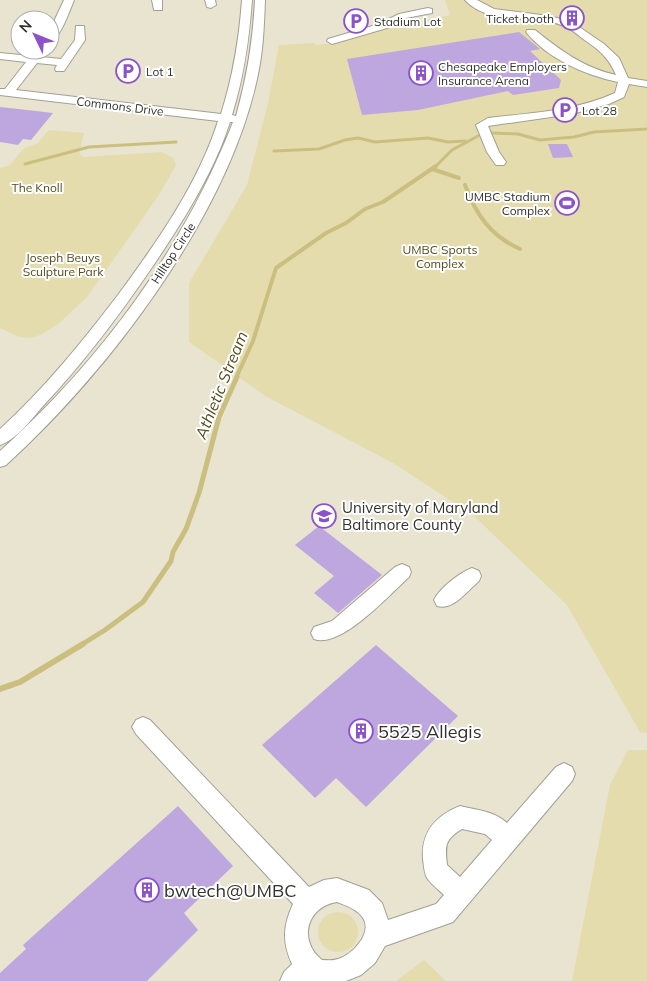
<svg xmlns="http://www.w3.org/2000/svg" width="647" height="981" viewBox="0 0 647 981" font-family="Mulish,sans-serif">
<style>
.built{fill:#e8e4d0;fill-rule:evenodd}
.green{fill:#e4dcad}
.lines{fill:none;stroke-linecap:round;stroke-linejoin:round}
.stream-far3{stroke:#cbbf80;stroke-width:3}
.stream-far2{stroke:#cbbf80;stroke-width:4}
.stream-far1{stroke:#cbbf80;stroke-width:5}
.stream{stroke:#cbbf80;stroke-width:6}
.building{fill:#bea6df}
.minor-casing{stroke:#a2a094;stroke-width:2}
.minor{fill:#fff;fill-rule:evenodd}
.labels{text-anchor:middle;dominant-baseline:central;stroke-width:4;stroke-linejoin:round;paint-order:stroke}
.far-poi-label{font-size:12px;fill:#32322c;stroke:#fff;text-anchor:start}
.far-street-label{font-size:12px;fill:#32322c;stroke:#fff}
.far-park-label{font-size:12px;fill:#544c1b;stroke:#fff}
.poi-label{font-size:15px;fill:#32322c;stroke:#fff;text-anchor:start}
.water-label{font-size:16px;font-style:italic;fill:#564d1d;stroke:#fff}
.near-poi-label{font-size:18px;fill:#32322c;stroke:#fff;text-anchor:start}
</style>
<rect width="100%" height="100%" fill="#f3f1e3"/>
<path class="built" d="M0 0H647V981H0ZM20 20H50V50H20Z"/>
<g class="green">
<path d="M445 0H647V733L640 732 567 605 474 516 393 463 267 397 189 342V283L247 185 268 103 279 45 314 43 316 45 343 41 388 28 450 15Z"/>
<path d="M49 130 84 133 79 153 83 157 162 152 173 158 176 165 159 195 87 297 58 324 40 335 30 338 19 337 0 328V168L10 165 23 149 38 143Z"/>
<path d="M628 750H647V981H572L610 785Z"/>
<circle cx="338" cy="932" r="20"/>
<path d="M424 960 446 981H396Z"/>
</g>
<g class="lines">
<g class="stream-far3">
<path d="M492 133 518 134 540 140 574 137 594 132 647 129"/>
<path d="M274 151 319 149 345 140 358 138 375 142 428 138 448 142 465 141"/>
<path d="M25 164 89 147 176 142"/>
<path d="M435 167 452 150 478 136"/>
</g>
<g class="stream-far2">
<path d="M432 169 459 178"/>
<path d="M465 185C476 215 491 236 520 249"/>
<path d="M236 378 253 341 276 268 326 233 346 223 365 209 383 202 436 166"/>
</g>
<path class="stream-far1" d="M81 645 105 630 143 602 171 561 173 552 186 529 199 493 219 417 237 377"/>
<path class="stream" d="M0 689 20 682 83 644"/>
</g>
<g class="building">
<path d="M519 32 540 49 530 51 561 80 559 88 513 95 508 91 418 110 362 115 347 59Z"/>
<path d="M0 107 36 111 53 113 31 140 23 139 18 145 0 142Z"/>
<path d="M548 144H567L573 157 553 158Z"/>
<path d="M319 526 382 575 338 613 314 593 334 576 295 545Z"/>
<path d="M376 645 458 716 366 807 336 778 315 798 262 745Z"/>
<path d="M178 806 233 866 184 913 198 930 147 981H0V973L26 949 23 945Z"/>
</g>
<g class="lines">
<g class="minor-casing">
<g id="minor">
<path d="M64 0H74C70 10 60 39 50 42V30Z"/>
<path d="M152 0H162V10H154Z"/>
<path d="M205 0H215L216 5 211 8 207 7Z"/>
<path d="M242 0H252C249 41 244 76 232 115L236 116C247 77 253 40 255 0H265C264 27 263 53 257 79 227 217 108 372 6 465L0 467V451C100 361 184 248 233 122H230C214 172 184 220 155 263 121 313 84 363 42 407 31 420 16 440 0 445V429C44 389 82 342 118 295 157 242 198 184 218 121L0 95V89H5L26 62 0 59V53L31 56 36 50H44L45 52 41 57 61 59 75 40 76 26H84L85 40 64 71H56L55 69 57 65 37 63 16 90 221 114C233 76 239 40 242 0Z"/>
<path d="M465 0H477L494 9 549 16 572 22 604 44 619 58 628 78 647 81V87L629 84 624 97 609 104 572 114 488 126 499 152 506 162 504 165H496L487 152 476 125 488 118C531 113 575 111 615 93L618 82C585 75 548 59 526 32L527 30H535C560 50 584 68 616 75 609 59 601 51 586 41 579 36 572 29 564 26 533 13 490 27 465 0Z"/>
<path d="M428 8 432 9V13L406 18 387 28 332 44 327 41 328 39 379 24 399 14Z"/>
<path d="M402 564 409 567 411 572 409 577C389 595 341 649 314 639L311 633 314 627 332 621 395 567Z"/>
<path d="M472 568 479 571 481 576 479 581C467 591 453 611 437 606L434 600C440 588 459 573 472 568Z"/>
<path d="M143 717 150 720 309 887 324 880 337 878 369 890 382 903 388 920 436 904 444 895C439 890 431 884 427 878 424 872 424 866 423 859 421 832 435 816 460 806 477 810 494 811 507 823L556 767 564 763 572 767 575 774 572 781 453 922 385 946 375 963 361 975 346 981H280L284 972 292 964C282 942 283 926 293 904L136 734 132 727 136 720ZM462 829 485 834 492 840 460 877 447 865C445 846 444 840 462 829ZM337 902C347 906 357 909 363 918 373 933 352 955 338 959 333 961 327 960 322 960 298 941 306 907 337 902Z"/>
</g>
</g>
<use href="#minor" class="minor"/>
</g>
<defs>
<g id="building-ring" transform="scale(1.25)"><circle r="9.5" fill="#fff" stroke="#8c52c9" stroke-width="1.5"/><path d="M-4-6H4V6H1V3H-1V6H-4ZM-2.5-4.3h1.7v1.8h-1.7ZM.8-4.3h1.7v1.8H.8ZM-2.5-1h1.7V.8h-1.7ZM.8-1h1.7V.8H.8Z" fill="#8c52c9"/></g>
<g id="parking-ring" transform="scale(1.25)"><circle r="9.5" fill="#fff" stroke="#8c52c9" stroke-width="1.5"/><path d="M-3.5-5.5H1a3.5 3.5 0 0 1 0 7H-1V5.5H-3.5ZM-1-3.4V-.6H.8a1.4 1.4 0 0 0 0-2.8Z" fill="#8c52c9"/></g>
<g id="stadium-ring" transform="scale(1.25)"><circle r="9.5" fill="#fff" stroke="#8c52c9" stroke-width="1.5"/><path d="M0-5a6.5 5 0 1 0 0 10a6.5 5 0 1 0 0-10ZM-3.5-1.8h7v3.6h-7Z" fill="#8c52c9"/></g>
<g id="university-ring" transform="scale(1.25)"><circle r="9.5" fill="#fff" stroke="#8c52c9" stroke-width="1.5"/><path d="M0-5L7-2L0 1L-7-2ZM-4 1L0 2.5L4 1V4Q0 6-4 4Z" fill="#8c52c9"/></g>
</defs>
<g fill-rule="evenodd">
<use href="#building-ring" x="572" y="18"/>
<use href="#parking-ring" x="356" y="21"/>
<use href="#parking-ring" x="128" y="71"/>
<use href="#building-ring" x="421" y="73"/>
<use href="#parking-ring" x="565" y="110"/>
<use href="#stadium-ring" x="567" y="203"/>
<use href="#university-ring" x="324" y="516"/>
<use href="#building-ring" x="361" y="731"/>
<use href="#building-ring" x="147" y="890"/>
</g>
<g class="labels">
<g class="far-poi-label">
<text x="554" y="18" text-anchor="end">Ticket booth</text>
<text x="374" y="21">Stadium Lot</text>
<text x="438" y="66">Chesapeake Employers<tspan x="438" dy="14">Insurance Arena</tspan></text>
<text x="146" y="71">Lot 1</text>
<text x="582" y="110">Lot 28</text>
<text x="550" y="196" text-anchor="end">UMBC Stadium<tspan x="550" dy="14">Complex</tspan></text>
</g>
<g class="far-street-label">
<text transform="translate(120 106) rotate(7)">Commons Drive</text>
<text transform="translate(173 253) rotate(-57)">Hilltop Circle</text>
</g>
<g class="far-park-label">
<text x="37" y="187">The Knoll</text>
<text x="440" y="249">UMBC Sports<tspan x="440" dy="14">Complex</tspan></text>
<text x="63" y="257">Joseph Beuys<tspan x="63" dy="14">Sculpture Park</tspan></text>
</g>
<g class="poi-label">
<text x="342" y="507">University of Maryland<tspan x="342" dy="17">Baltimore County</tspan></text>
</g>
<g class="water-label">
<text transform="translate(221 385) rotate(-68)">Athletic Stream</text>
</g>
<g class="near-poi-label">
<text x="378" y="731">5525 Allegis</text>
<text x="164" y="890">bwtech@UMBC</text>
</g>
</g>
<g transform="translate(35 35) rotate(313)"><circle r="24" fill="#ffffff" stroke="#adadab"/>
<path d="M0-4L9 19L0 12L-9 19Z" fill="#8c52c9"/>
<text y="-8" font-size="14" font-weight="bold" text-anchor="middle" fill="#32322c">N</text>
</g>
</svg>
